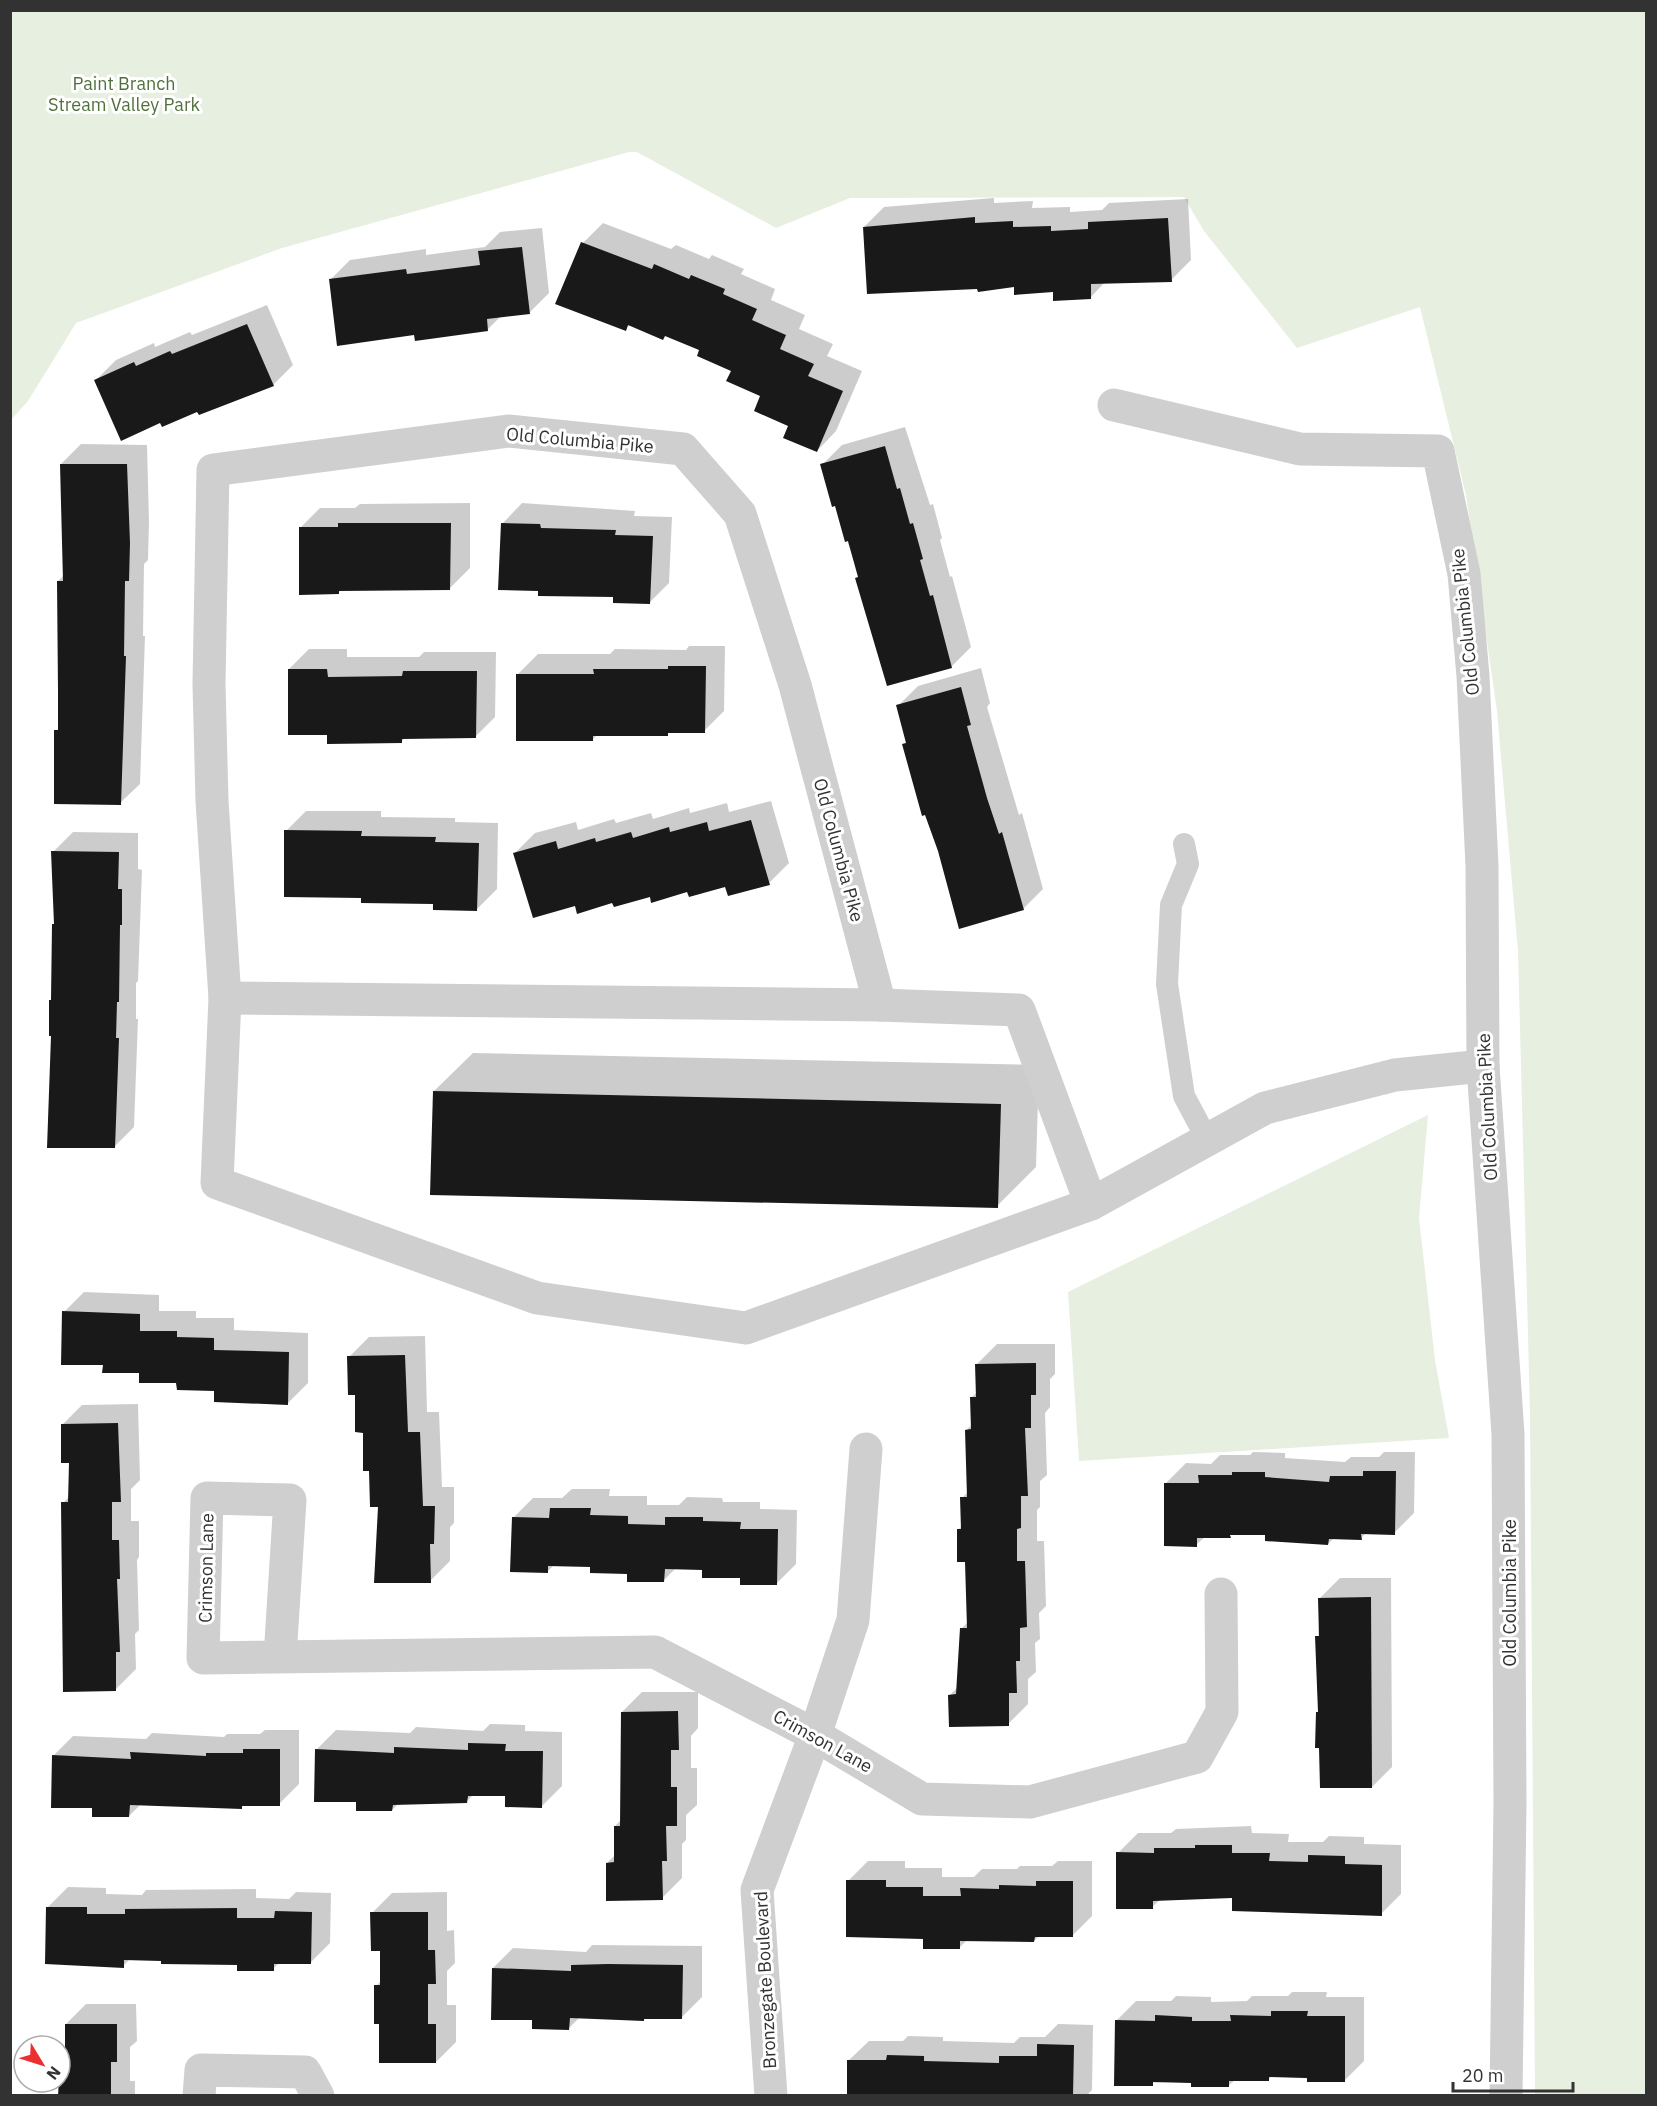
<svg xmlns="http://www.w3.org/2000/svg" width="1657" height="2106" viewBox="0 0 1657 2106" font-family="'IBM Plex Sans',sans-serif">
<style>
.green{fill:#e7efe0}
.shadow{fill:#0003}
.building{fill:#191919}
.lines{fill:none;stroke-linecap:round;stroke-linejoin:round}
.service{stroke:#cfcfcf;stroke-width:22}
.minor{stroke:#cfcfcf;stroke-width:33}
.labels{text-anchor:middle;dominant-baseline:central;stroke-width:6;stroke-linejoin:round;paint-order:stroke}
.park-label{font-size:18px;fill:#51713c;stroke:#fff}
.street-label{font-size:18px;fill:#323232;stroke:#fff}
</style>
<rect width="100%" height="100%" fill="#fff"/>
<g class="green">
<path d="M11 11H1646V2095H1535L1530 1411 1518 951 1497 711 1466 495 1420 307 1297 348 1204 231 1184 197 850 198 776 228 637 152H629L282 248 76 323 28 401 11 420Z"/>
<path d="M1428 1115 1419 1218 1435 1360 1449 1438 1079 1461 1068 1292Z"/>
</g>
<g class="shadow">
<path d="M994 198V203L1033 201 1032 208 1070 207V212L1102 210 1109 203 1188 199 1191 260 1171 280 1105 282 1091 297 1015 286 979 288 864 227 884 207Z"/>
<path d="M603 223 671 249 676 245 709 259 712 255 744 269 741 274 775 289 771 300 805 315 799 329 833 344 827 356 862 371 836 431 817 451 733 370 701 350 666 335 663 338 630 325 625 329 583 243Z"/>
<path d="M542 228 549 293 529 313 501 316 487 330 415 334 330 280 350 260 426 249V255L485 247 500 232Z"/>
<path d="M267 305 293 365 273 385 161 421 96 380 116 360 154 343 155 347 190 332 192 335Z"/>
<path d="M905 427 930 505 933 504 942 538 940 540 950 577 952 576 971 647 951 667 859 576 822 465 842 445Z"/>
<path d="M81 444 147 445 149 522 148 560 144 564 143 636H145L140 784 120 803 56 731 59 728 58 581 64 575 61 464Z"/>
<path d="M470 503V568L450 588 342 589 338 593 300 528 320 508H355L360 504Z"/>
<path d="M522 503 635 511 634 516 672 517 669 583 649 603 614 596 503 523Z"/>
<path d="M689 646H725L724 711 704 731H670L667 735 598 734 593 739 518 674 538 654H610L615 649 686 650Z"/>
<path d="M309 649H347V657H419L424 652H496L495 717 475 737 405 738 401 742 329 734 289 669Z"/>
<path d="M981 668 990 703 987 707 1019 815 1022 813 1043 889 1023 909 939 850 904 745 907 741 898 706 918 686Z"/>
<path d="M771 801 789 863 769 883 726 885 576 904 515 853 535 833 576 822 578 830 614 819 616 823 651 813 653 819 689 808 690 813 727 803 729 812Z"/>
<path d="M306 811H381V817L455 818V822L498 823 497 889 477 909 435 903 286 831Z"/>
<path d="M73 832 138 833V869L142 870 138 981 136 983V1019H138L134 1127 114 1147 53 998 56 922 53 852Z"/>
<path d="M473 1053 1039 1065 1036 1167 997 1206 434 1091Z"/>
<path d="M84 1292 159 1295V1311H196V1318H234V1330L308 1333V1383L288 1403 178 1382 104 1363 64 1312Z"/>
<path d="M425 1336 427 1412H439L442 1487H454V1523L450 1527V1561L430 1581 379 1506 349 1357 369 1337Z"/>
<path d="M997 1344H1055V1374L1050 1379V1407L1045 1413 1047 1475 1040 1481V1507L1037 1510V1541H1044L1046 1606 1039 1613 1040 1639 1035 1643 1036 1672 1028 1679V1704L1008 1724 950 1695 958 1687 961 1629 968 1622 966 1560 958 1530 962 1526V1498L969 1491 966 1430 972 1425V1397L977 1392V1364Z"/>
<path d="M138 1404 140 1480 131 1489V1521H139V1557L137 1560 139 1630 135 1634 136 1669 116 1689 63 1503 70 1496V1461L62 1425 82 1405Z"/>
<path d="M1253 1452 1285 1453V1458L1345 1462 1351 1457H1379L1384 1452H1415L1414 1513 1394 1533H1366L1361 1538H1334L1328 1544 1266 1533 1206 1536 1196 1545 1166 1483 1186 1463 1211 1464 1220 1455H1250Z"/>
<path d="M572 1489H610L609 1496H647V1505H679L687 1497 722 1498 723 1502H760V1509L797 1510 796 1564 776 1584 704 1568H676L664 1580 592 1565H554L548 1571 513 1518 533 1498H562Z"/>
<path d="M1340 1578H1391L1392 1767 1372 1787 1320 1711 1317 1674 1320 1598Z"/>
<path d="M642 1692H698V1728L691 1736V1768H697V1805L686 1815V1840L682 1844V1878L662 1898 607 1863 615 1855V1826L622 1819V1712Z"/>
<path d="M490 1724 525 1725V1731L562 1732V1786L542 1806 507 1795H473L467 1801 399 1803 392 1810 357 1801 316 1750 336 1730 410 1733 416 1727 483 1731Z"/>
<path d="M265 1730H299V1784L279 1804H245L241 1808 141 1804 129 1816 94 1806 53 1756 73 1736 146 1739 152 1733 224 1737 227 1734H260Z"/>
<path d="M1251 1826 1252 1833 1289 1834 1288 1842H1323L1329 1836 1364 1837V1844L1401 1845V1894L1381 1914 1346 1911 1270 1912 1271 1910 1233 1897 1161 1899 1152 1907 1118 1853 1138 1833H1171L1176 1829Z"/>
<path d="M868 1861H905V1868H942V1877H974L982 1869H1017L1020 1866H1052L1058 1861H1092V1916L1072 1936H1039L1034 1941 967 1940 960 1947 925 1937 848 1881Z"/>
<path d="M68 1887 106 1888V1894L142 1895 146 1890 256 1889V1898L289 1899 296 1892 331 1893 330 1943 310 1963 280 1962 273 1969 239 1964 163 1959H130L123 1966 48 1907Z"/>
<path d="M447 1892V1931L454 1930 455 1963 447 1971V2005H456V2042L436 2062 380 2022 376 1986 382 1980V1949L372 1913 392 1893Z"/>
<path d="M592 1945 702 1946V1997L682 2017H646L644 2020 580 2017 569 2028 534 2019 493 1968 513 1948 586 1952Z"/>
<path d="M1292 1992H1327L1326 1997H1364V2061L1344 2081 1272 2076 1268 2080H1235L1228 2086 1193 2081 1115 2084 1116 2021 1136 2001H1171L1176 1996 1211 1997V2002L1247 2001 1252 1996H1288Z"/>
<path d="M86 2004H136L137 2041 130 2047V2081H135V2096H60V2062L66 2055V2024Z"/>
<path d="M1058 2024 1093 2025 1092 2090 1086 2096H848L849 2060 869 2041H903L908 2036 943 2037V2041L1014 2043 1020 2037H1045Z"/>
</g>
<g class="building">
<path d="M975 217V223L1013 221V227L1051 226V231L1088 229V222L1168 218 1172 282 1091 284V299L1053 301V292L1014 295V287L978 292 977 289 867 294 863 227Z"/>
<path d="M581 242 652 269 654 264 689 279 691 275 725 289 723 294 757 309 752 320 786 335 780 349 814 364 808 376 843 391 817 452 783 438 788 426 754 411 760 396 726 381 731 371 697 356 699 350 665 336 663 340 628 325 626 331 555 304Z"/>
<path d="M522 247 530 314 487 319 488 331 415 341 414 335 337 346 329 279 406 269 407 274 480 265 478 251Z"/>
<path d="M247 324 274 386 199 415 197 412 162 427 160 423 121 441 94 380 134 362 136 366 170 351 172 354Z"/>
<path d="M885 446 897 489 900 488 910 524 913 523 923 559 920 560 930 596 933 595 952 668 887 686 855 578 858 577 848 541 845 542 835 506 832 507 820 464Z"/>
<path d="M60 464H127L130 543 129 581H125L124 656H126L121 805 54 804V730H58V691L57 581H63Z"/>
<path d="M338 523H451L450 590 339 591V594L299 595V527H338Z"/>
<path d="M501 523 540 524 541 528 616 530 615 535 653 536 650 604 613 603V597L538 596V591L498 590Z"/>
<path d="M668 666H706L705 733H668V736H593V741H516V674H594L593 669H668Z"/>
<path d="M288 669H327L328 677 402 676 403 671H477L476 738 402 739V743L327 744V735H288Z"/>
<path d="M961 687 971 725 967 726 987 798 999 834 1002 832 1024 910 959 929 938 851 925 815 922 816 902 744 906 743 896 705Z"/>
<path d="M751 820 770 885 728 896 725 887 689 897 687 892 651 903 650 897 614 907 612 903 577 914 575 906 533 918 513 853 556 841 558 849 595 838 596 842 631 832 633 838 669 827 670 832 707 822 709 831Z"/>
<path d="M284 830 362 831 361 836 436 837 435 842 479 843 477 911 433 910V904L361 903V898L284 897Z"/>
<path d="M51 851 119 852 118 889H122V925H120L119 1002H117L116 1038H119L115 1148H47L51 1036H49V1000H51L52 924H54Z"/>
<path d="M433 1091 1001 1104 998 1208 430 1195Z"/>
<path d="M62 1311 140 1314V1331H177V1337L214 1338V1350L289 1352 288 1405 214 1402V1391L177 1390 176 1383H139V1373H102L103 1365H61Z"/>
<path d="M405 1355 408 1432H420L423 1506H435L434 1544H430L431 1583H374L378 1507H370L369 1471H363V1433L355 1432V1395H348L347 1356Z"/>
<path d="M1036 1363V1395H1031V1428H1025L1028 1496H1021V1528L1017 1529V1561H1025L1027 1627 1020 1628V1661H1016L1017 1693H1009V1726L949 1727 948 1695 956 1694 960 1628H967L965 1562H957V1529H961L960 1497H967L965 1430 971 1429 970 1397H976L975 1364Z"/>
<path d="M118 1423 121 1502H112V1540H119L120 1579H117L120 1652H116V1691L63 1692 61 1502H68L69 1463H61V1424Z"/>
<path d="M1363 1471H1396L1395 1535 1361 1534 1362 1540 1329 1539 1328 1545 1265 1541V1535H1230L1231 1538H1197V1547L1164 1546V1483H1199L1198 1475H1232V1472H1265V1477L1329 1482 1330 1476H1363Z"/>
<path d="M550 1508H591L590 1515 628 1516V1524L665 1525V1517H703V1521L741 1522 740 1529H778L777 1585H740V1578H702V1570L665 1569 664 1582H627V1574L590 1573V1567L548 1566V1573L510 1572 512 1517 549 1518Z"/>
<path d="M1371 1597 1372 1788H1320L1319 1748H1315L1316 1712H1318L1315 1636H1319L1318 1598Z"/>
<path d="M678 1711 679 1750H671V1787H677V1826H666L667 1861H662L663 1900 606 1901V1863L614 1862V1826H620L621 1712Z"/>
<path d="M468 1743 506 1744 505 1751H543L542 1808 505 1807V1796H468L467 1803 393 1805 392 1811H356V1802H314L315 1749 394 1753V1747L468 1750Z"/>
<path d="M243 1749H280V1806H242V1809L130 1805 129 1817H92V1808H51L52 1755 131 1759 130 1752 206 1756V1753H243Z"/>
<path d="M1195 1845H1232V1853H1270L1269 1861 1308 1862V1855L1345 1856V1864L1382 1865V1916L1232 1911V1898L1153 1901V1909H1116V1852L1154 1853V1848H1195Z"/>
<path d="M846 1880H886V1887H923V1896H961L960 1888 999 1889V1885L1036 1886V1881H1073V1937H1035L1034 1942 960 1941V1949H923V1939L846 1937Z"/>
<path d="M46 1907H87V1914H125V1909L237 1908V1918H274L275 1911 312 1912 311 1964H274V1971H237V1965L161 1964V1961L124 1960V1968L45 1964Z"/>
<path d="M370 1912H428V1950H435L436 1984H428V2024H436V2063H379V2024H374V1985H380V1951H371Z"/>
<path d="M608 1964 683 1965 682 2019H644V2021L570 2018 569 2030 532 2029V2020H491L492 1968 571 1971V1965Z"/>
<path d="M1271 2011H1308L1307 2016H1345V2082H1307V2078L1269 2077V2081H1229V2087H1191V2083L1153 2082V2086H1114L1115 2020 1155 2021V2015L1192 2017V2021H1231L1230 2015 1271 2016Z"/>
<path d="M65 2024H117V2062H111V2096H58L60 2062H65Z"/>
<path d="M1037 2044 1074 2045 1073 2096H847V2060H886L887 2055 924 2056V2061L999 2063V2056H1037Z"/>
</g>
<g class="lines">
<path class="service" d="M1184 844 1188 864 1171 905 1167 984 1184 1096 1208 1141"/>
<g class="minor">
<path d="M1114 405 1300 449 1438 451 1464 574 1473 676 1482 866 1483 1066 1508 1434 1510 1804 1506 2096"/>
<path d="M225 998 880 1005 1019 1010 1091 1204"/>
<path d="M880 1005 795 685 740 514 683 449 508 431 213 470 209 684 212 801 225 998 217 1183 537 1298 746 1328 1091 1204 1265 1108 1395 1075 1483 1066"/>
<path d="M280 1657 290 1500 207 1498 203 1658 655 1652 815 1735 922 1799 1030 1802 1197 1757 1222 1712 1221 1594"/>
<path d="M199 2096 201 2070 305 2072 318 2096"/>
<path d="M771 2096 757 1890 815 1735 853 1620 866 1449"/>
</g>
</g>
<g class="labels">
<g class="park-label">
<text x="124" y="83">Paint Branch<tspan x="124" dy="21">Stream Valley Park</tspan></text>
</g>
<g class="street-label">
<text transform="translate(580 440) rotate(5)">Old Columbia Pike</text>
<text transform="translate(1465 622) rotate(-96)">Old Columbia Pike</text>
<text transform="translate(839 850) rotate(75)">Old Columbia Pike</text>
<text transform="translate(1487 1107) rotate(-93)">Old Columbia Pike</text>
<text transform="translate(206 1568) rotate(-89)">Crimson Lane</text>
<text transform="translate(1509 1593) rotate(-90)">Old Columbia Pike</text>
<text transform="translate(823 1741) rotate(29)">Crimson Lane</text>
<text transform="translate(765 1980) rotate(-93)">Bronzegate Boulevard</text>
</g>
</g>
<rect width="1657" height="2106" fill="none" stroke="#323232" stroke-width="24"/>
<g transform="translate(42 2064) rotate(128)"><circle r="28" fill="#ffffff" stroke="#adadad" stroke-width="1.5"/>
<path d="M0-4.5L10 22L0 15L-10 22Z" fill="#ee2f31"/>
<text y="-9" font-size="16" font-weight="bold" text-anchor="middle" fill="#323232">N</text>
</g>
<path d="M1453 2082v9h120v-9" fill="none" stroke="#323232" stroke-width="3"/>
<text x="1462" y="2082" font-size="18" fill="#323232" stroke="#ffffff" stroke-width="4.5" paint-order="stroke">20 m</text>
</svg>
